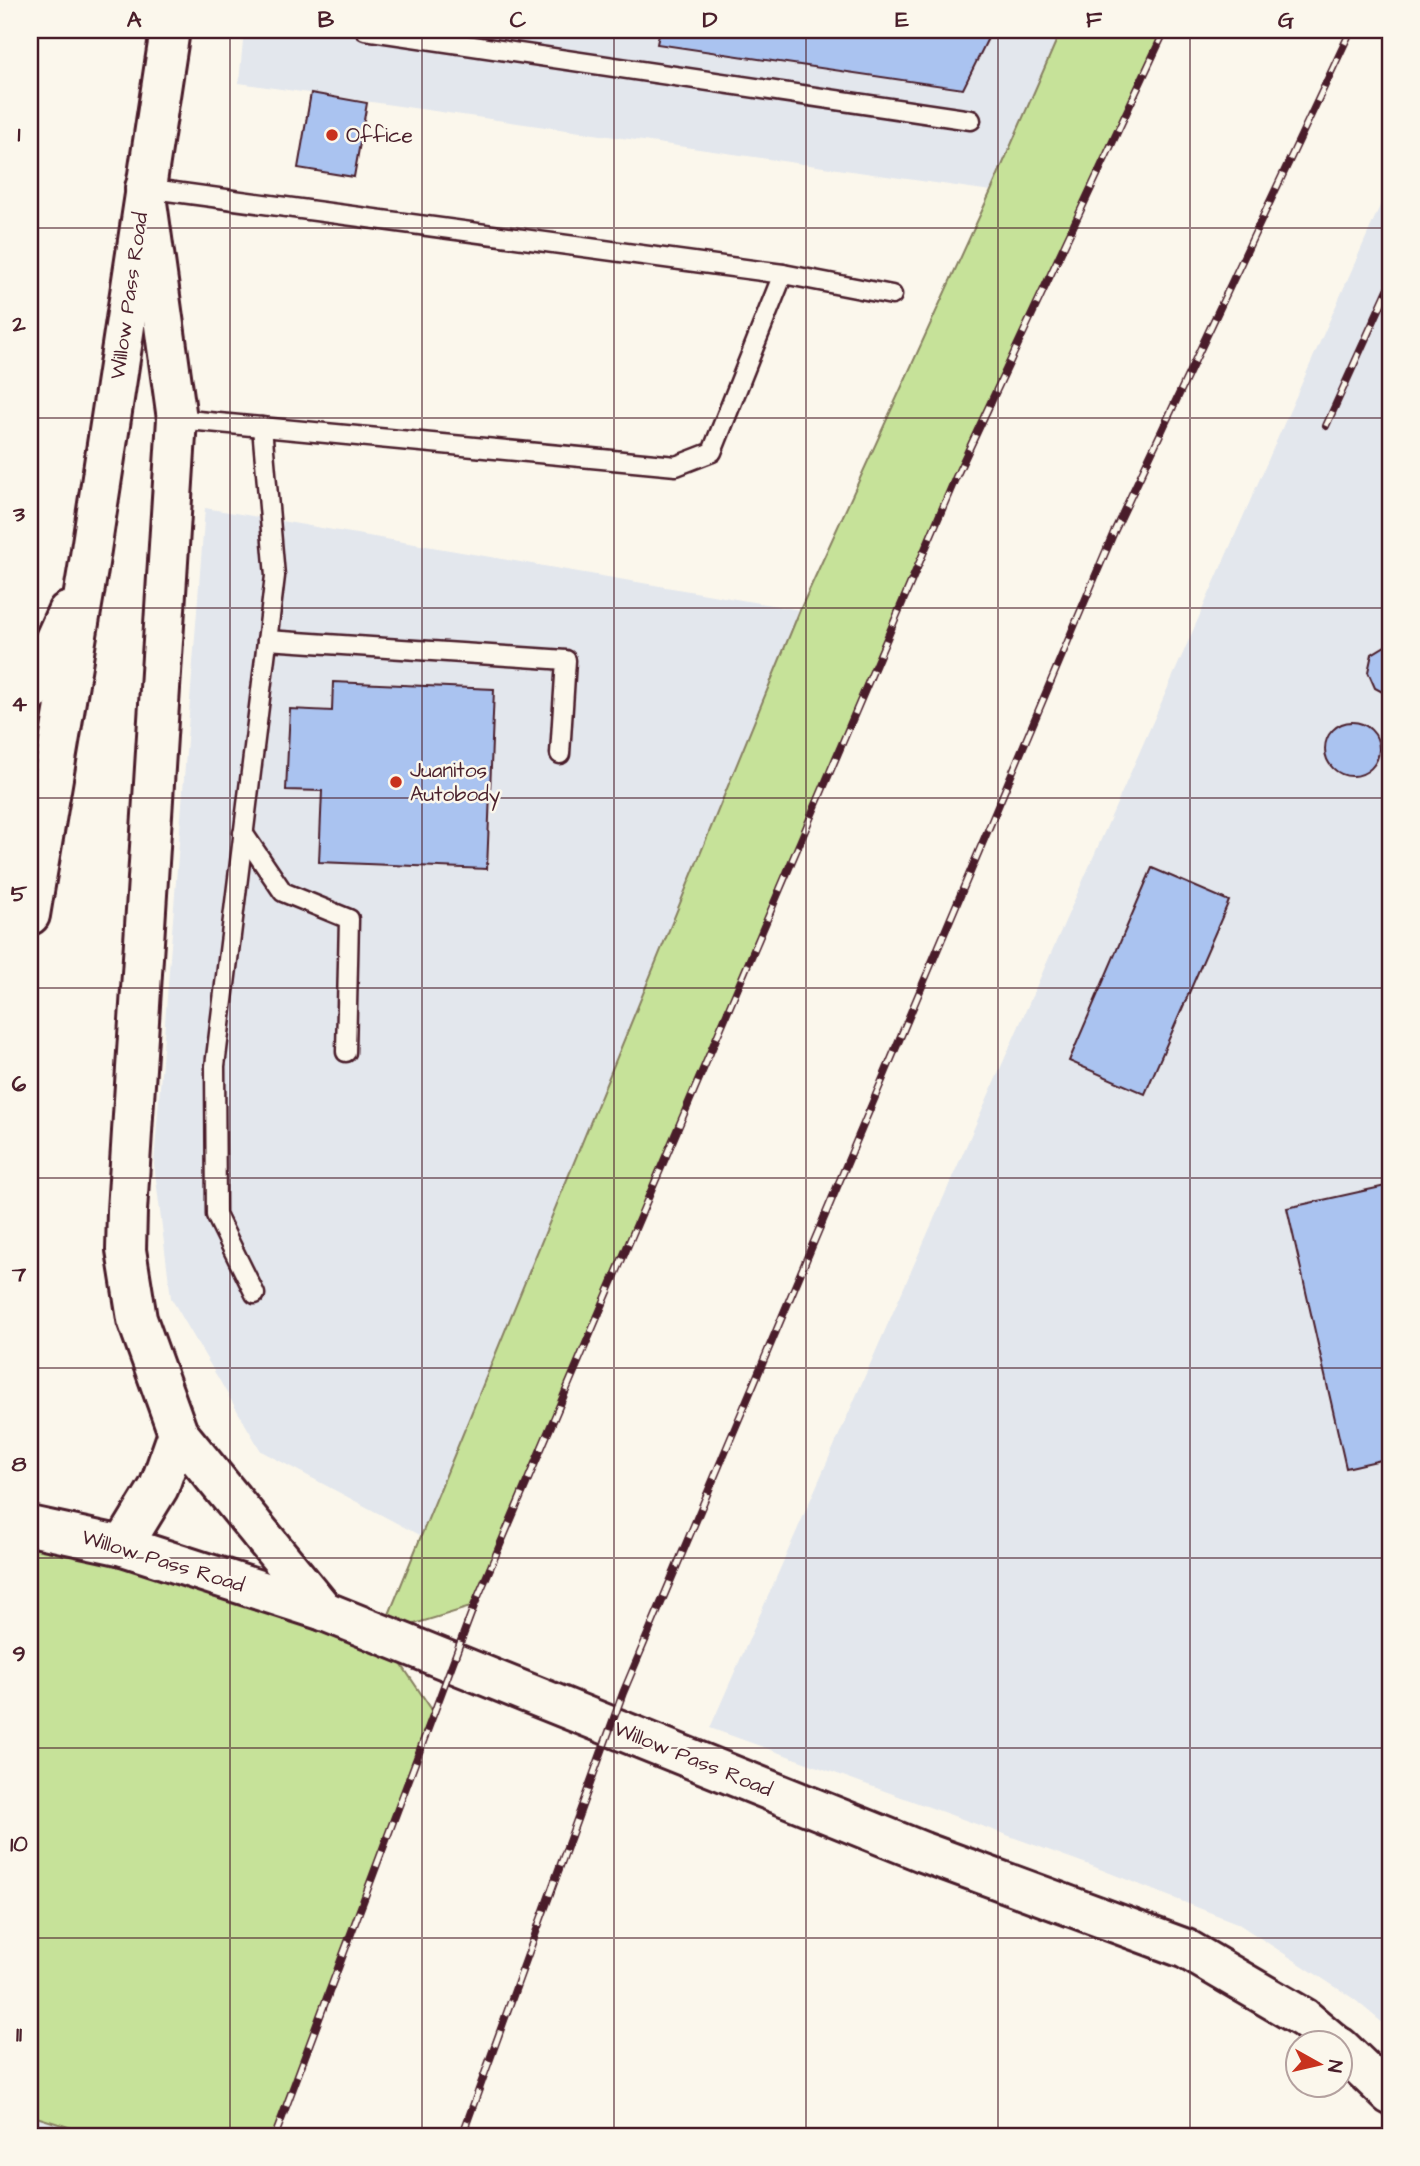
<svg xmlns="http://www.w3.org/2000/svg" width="1420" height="2166" viewBox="0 0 1420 2166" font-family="'Architects Daughter',sans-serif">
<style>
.built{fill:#e3e7ed}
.green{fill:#c6e299;stroke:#888062;stroke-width:2}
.building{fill:#aac3f0;stroke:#4a1f2b;stroke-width:2}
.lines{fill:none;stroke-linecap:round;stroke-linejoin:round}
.lane-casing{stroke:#4a1f2b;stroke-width:23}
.secondary-casing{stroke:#4a1f2b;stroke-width:44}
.lane{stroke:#fbf7ec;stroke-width:18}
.secondary{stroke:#fbf7ec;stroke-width:38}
.rail-casing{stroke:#4a1f2b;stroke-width:8}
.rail{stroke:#fbf7ec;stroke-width:5;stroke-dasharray:16;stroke-linecap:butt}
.grid{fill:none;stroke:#4a1f2b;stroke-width:2;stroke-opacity:0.55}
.poi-dot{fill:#c8321e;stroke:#fbf7ec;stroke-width:2.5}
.labels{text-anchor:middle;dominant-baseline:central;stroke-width:5;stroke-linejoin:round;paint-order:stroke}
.poi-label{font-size:21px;fill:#4a1f2b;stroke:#fbf7ec;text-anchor:start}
.street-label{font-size:21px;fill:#4a1f2b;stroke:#fbf7ec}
.neatline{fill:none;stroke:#4a1f2b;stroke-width:2.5}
.grid-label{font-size:23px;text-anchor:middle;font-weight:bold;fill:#4a1f2b}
</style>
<rect width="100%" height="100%" fill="#fbf7ec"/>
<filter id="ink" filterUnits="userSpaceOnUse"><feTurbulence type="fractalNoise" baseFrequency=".0143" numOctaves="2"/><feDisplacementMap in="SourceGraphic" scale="14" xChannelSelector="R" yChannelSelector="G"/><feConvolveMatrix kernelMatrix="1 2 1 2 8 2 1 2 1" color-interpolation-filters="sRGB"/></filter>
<g filter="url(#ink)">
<g class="built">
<path d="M244 30H1061L991 191 239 83Z"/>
<path d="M1390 183V2029L1354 1999 1237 1923 1087 1864 710 1728Z"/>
<path d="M205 508 800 610 421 1536 261 1451 171 1298 154 1164Z"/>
<path d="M30 2115 97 2136H30Z"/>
</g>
<path class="green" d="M1061 30H1165L955 479 474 1606 381 1634 432 1710 275 2136H97L30 2115V1540L381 1634 800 610 991 191Z"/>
<g class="building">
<path d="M660 30H992L963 89 657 44Z"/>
<path d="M311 93 367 103 354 177 298 168Z"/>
<path d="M1390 643V696L1375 688 1368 672 1372 654Z"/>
<path d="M333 682 494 689 487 869 319 862 322 791 286 790 290 709 332 711Z"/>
<circle cx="1352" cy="749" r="27"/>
<path d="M1152 868 1229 901 1145 1094 1069 1061Z"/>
<path d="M1390 1185V1458L1346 1468 1287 1208Z"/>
<path d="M1390 1478V1520H1389L1381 1481Z"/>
</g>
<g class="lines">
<g class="lane-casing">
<g id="lane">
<path d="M365 30 971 120"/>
<path d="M145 188 783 274 892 295"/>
<path d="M177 419 676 466 712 452 783 274"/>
<path d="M267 640 566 660 560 754"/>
<path d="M243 833 283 892 349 919 346 1052"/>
<path d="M255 1294 216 1215 215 1066 275 576 262 427"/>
</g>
</g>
<g class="secondary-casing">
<g id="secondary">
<path d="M145 188 177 419 127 1211 126 1250 137 1319 178 1433 324 1611"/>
<path d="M30 694 67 612"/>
<path d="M30 915 89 563 170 30"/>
<path d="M30 1526 123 1546 324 1611 923 1852 1186 1949 1304 2018 1335 2044"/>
<path d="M123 1546 159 1487 178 1433"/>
<path d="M1340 2047 1390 2095"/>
</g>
</g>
<use href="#lane" class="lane"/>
<use href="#secondary" class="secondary"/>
<g class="rail-casing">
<g id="rail">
<path d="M1326 426 1390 285"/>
<path d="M275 2136 474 1606 955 479 1165 30"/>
<path d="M462 2136 623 1693 1114 532 1351 30"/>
</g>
</g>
<use href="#rail" class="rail"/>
</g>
</g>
<path class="grid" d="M230 30V2136M422 30V2136M614 30V2136M806 30V2136M998 30V2136M1190 30V2136M30 228H1390M30 418H1390M30 608H1390M30 798H1390M30 988H1390M30 1178H1390M30 1368H1390M30 1558H1390M30 1748H1390M30 1938H1390"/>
<g class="poi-dot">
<circle cx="332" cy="135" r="7"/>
<circle cx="396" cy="782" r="7"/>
</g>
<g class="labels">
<g class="poi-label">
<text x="346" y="135">Office</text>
<text x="410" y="770">Juanitos<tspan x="410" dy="24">Autobody</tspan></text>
</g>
<g class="street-label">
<text transform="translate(129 296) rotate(-82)">Willow Pass Road</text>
<text transform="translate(163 1561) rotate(17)">Willow Pass Road</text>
<text transform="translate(693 1759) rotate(22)">Willow Pass Road</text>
</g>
</g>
<rect width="1420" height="2166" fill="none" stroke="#fbf7ec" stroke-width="77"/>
<g transform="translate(1319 2064) rotate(98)"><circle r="33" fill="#fbf7ec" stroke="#b4a19f" stroke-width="2"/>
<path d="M0-5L12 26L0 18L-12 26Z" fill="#c8321e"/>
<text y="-10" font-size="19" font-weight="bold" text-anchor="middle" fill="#4a1f2b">N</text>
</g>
<rect x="38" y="38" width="1344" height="2090" class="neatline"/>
<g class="grid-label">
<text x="134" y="27">A</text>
<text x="326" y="27">B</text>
<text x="518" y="27">C</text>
<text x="710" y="27">D</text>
<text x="902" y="27">E</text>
<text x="1094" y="27">F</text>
<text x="1286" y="27">G</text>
<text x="19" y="141">1</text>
<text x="19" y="331">2</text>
<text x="19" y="521">3</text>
<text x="19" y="711">4</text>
<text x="19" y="901">5</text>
<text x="19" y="1091">6</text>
<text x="19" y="1281">7</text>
<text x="19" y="1471">8</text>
<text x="19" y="1661">9</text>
<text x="19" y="1851">10</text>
<text x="19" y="2041">11</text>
</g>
</svg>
